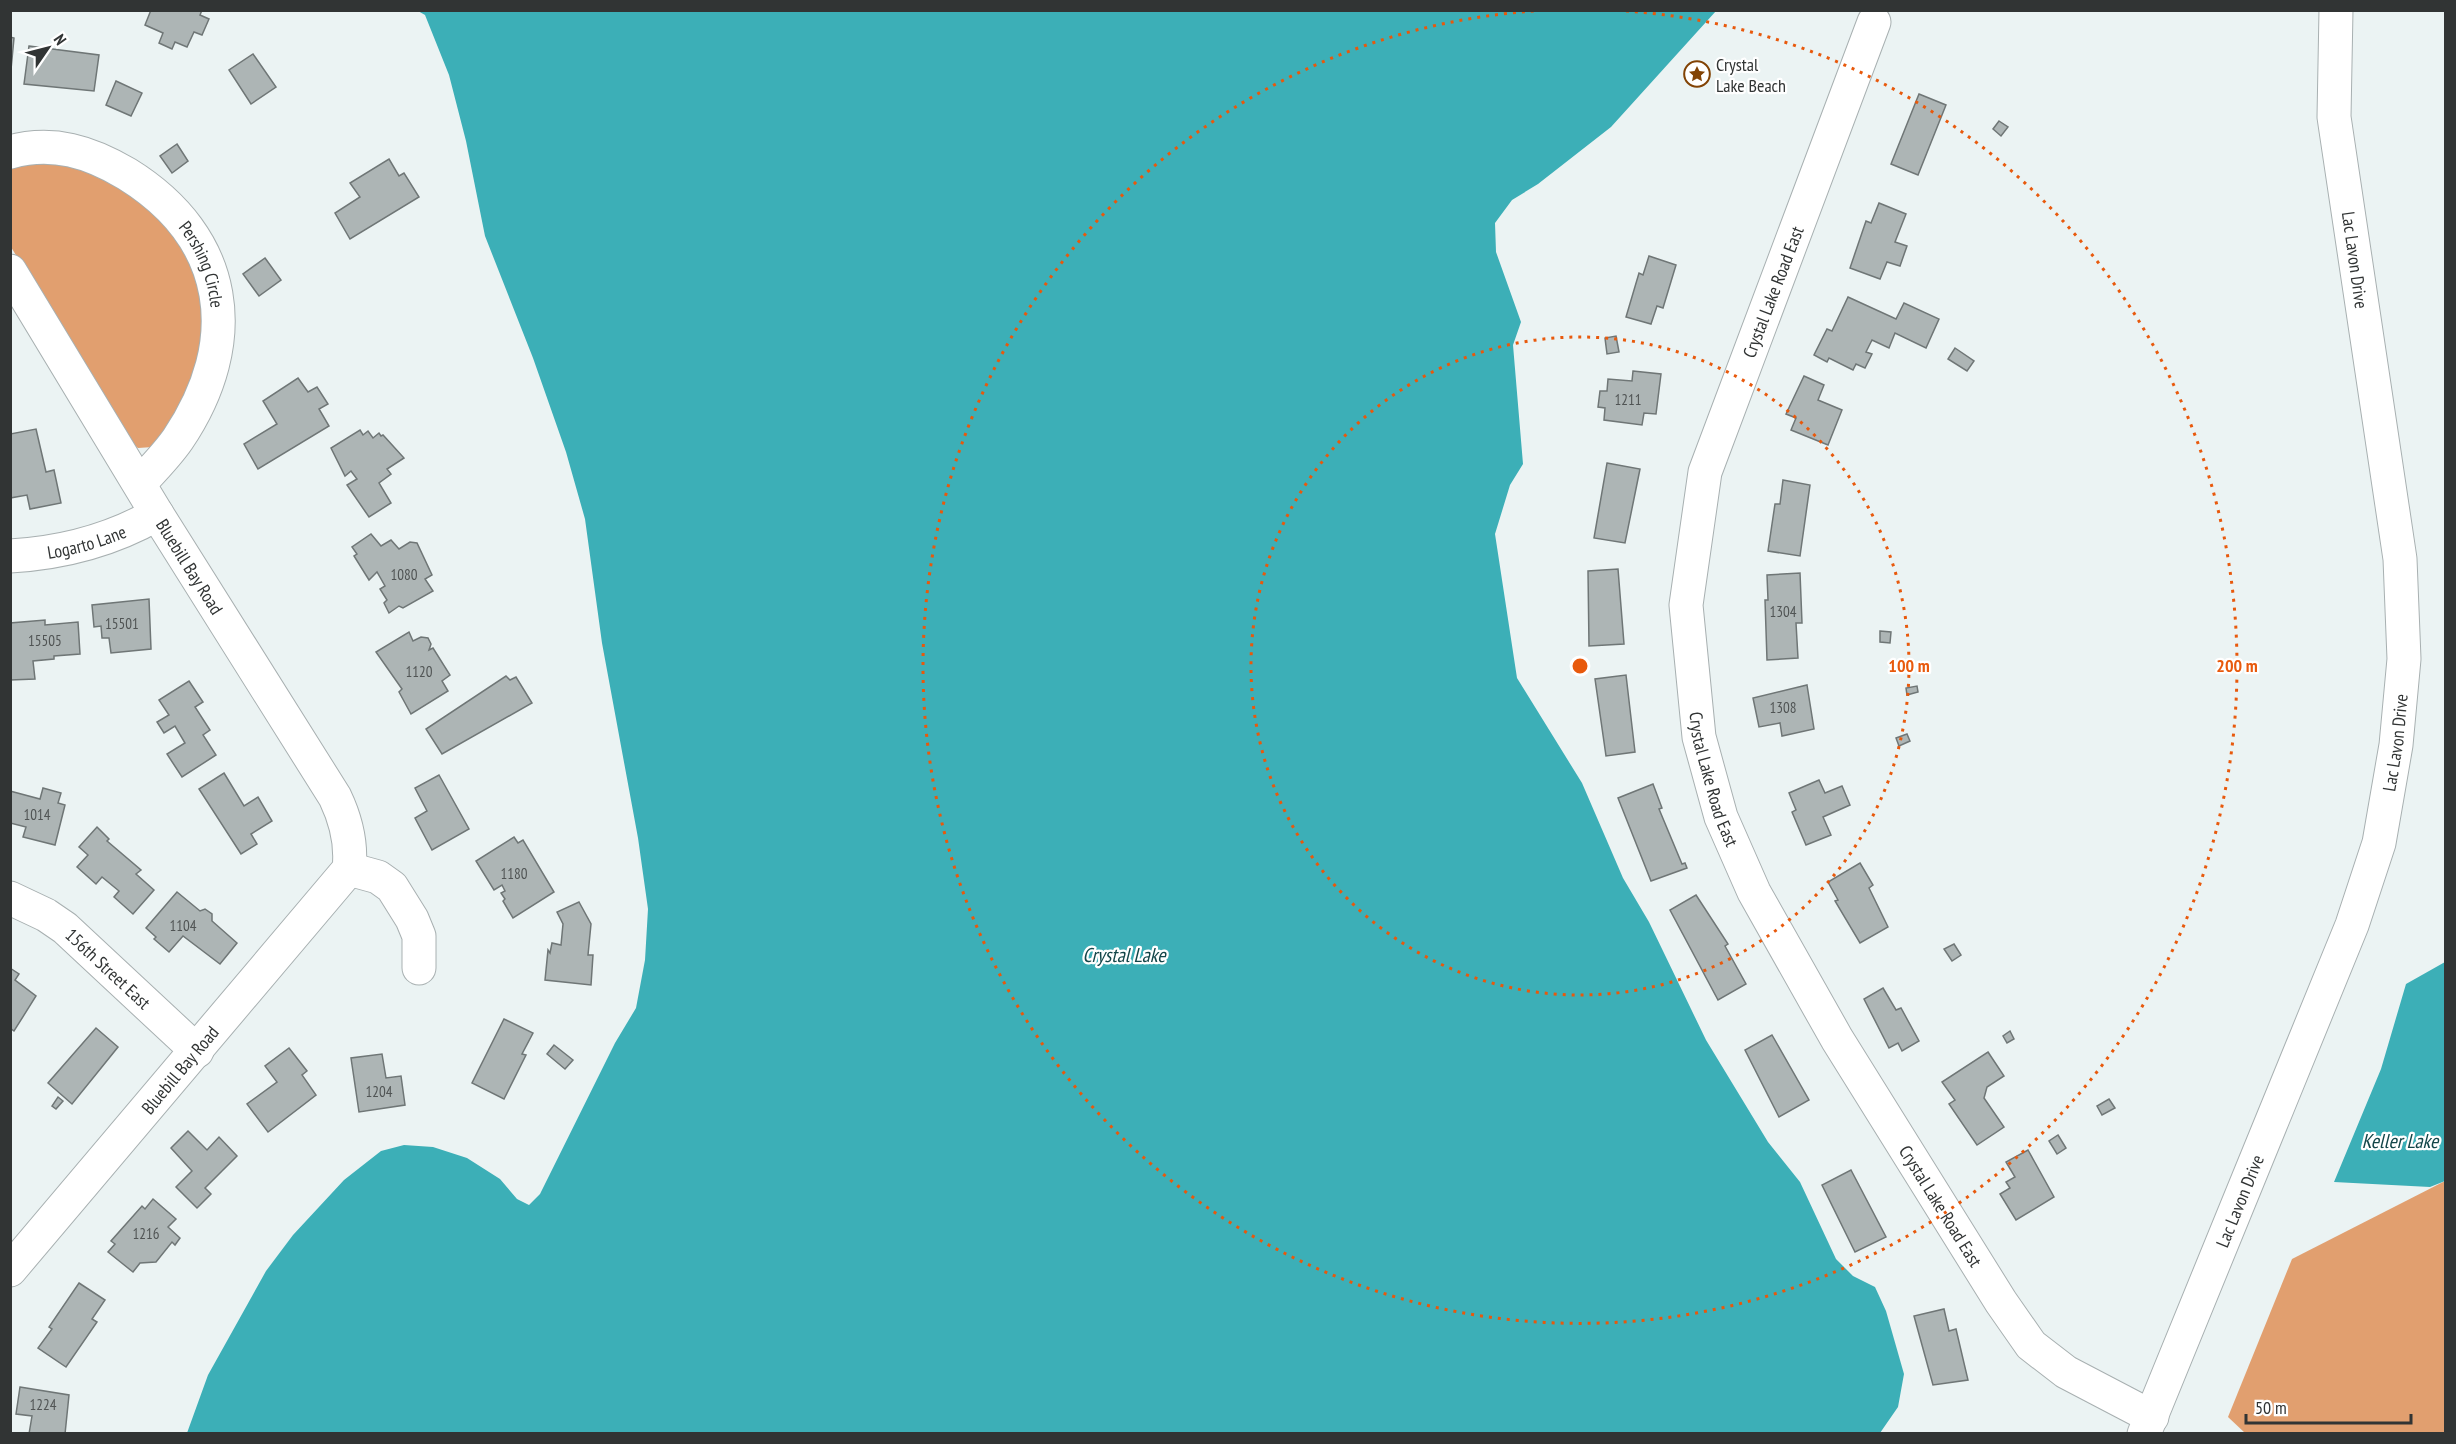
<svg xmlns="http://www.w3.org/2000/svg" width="2456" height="1444" viewBox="0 0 2456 1444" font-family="'PT Sans Narrow',sans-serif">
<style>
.forest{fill:#e19f6f}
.water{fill:#3cafb7}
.building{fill:#adb5b5;stroke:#6f7676;stroke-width:1.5}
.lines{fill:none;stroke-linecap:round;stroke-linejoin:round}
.minor-casing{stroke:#a8b0b1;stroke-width:35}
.minor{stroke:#fff;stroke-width:33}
.ring{fill:none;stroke:#e8590c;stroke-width:3;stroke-dasharray:3 6}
.labels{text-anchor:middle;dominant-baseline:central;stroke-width:4.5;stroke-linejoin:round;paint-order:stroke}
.number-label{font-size:15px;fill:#505454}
.poi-label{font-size:18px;fill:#313434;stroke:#fff;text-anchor:start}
.street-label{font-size:18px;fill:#313434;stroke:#fff}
.water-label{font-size:20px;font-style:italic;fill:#134649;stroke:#fff}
.centre{fill:#e8590c;stroke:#fff;stroke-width:3}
.ring-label{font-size:18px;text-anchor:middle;font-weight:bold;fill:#e8590c;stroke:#fff;stroke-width:4.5;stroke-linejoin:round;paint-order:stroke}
</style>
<rect width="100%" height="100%" fill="#ebf3f3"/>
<g class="forest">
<path d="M69 158 164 215 208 289 192 397 153 447 138 448 130 442 11 247V163Z"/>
<path d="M2445 1181V1433H2245L2228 1417 2292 1259Z"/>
</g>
<g class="water">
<path d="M418 11H1716L1611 127 1538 184 1512 200 1495 223 1496 252 1521 322 1513 345 1523 464 1510 485 1495 534 1517 678 1582 783 1623 878 1649 922 1706 1040 1768 1142 1800 1182 1836 1259 1853 1276 1875 1287 1886 1311 1904 1374 1898 1407 1880 1433H187L208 1375 266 1271 293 1235 344 1180 381 1151 404 1145 433 1147 467 1158 500 1179 517 1199 529 1205 540 1194 615 1043 636 1008 645 960 648 909 638 838 602 643 585 519 566 452 533 358 485 236 466 141 449 75 425 15Z"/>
<path d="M2445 962V1181L2430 1187 2334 1182 2381 1069 2406 984Z"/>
</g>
<g class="building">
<path d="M151 10H202L200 15 209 19 202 35 194 32 187 47 175 42 172 49 159 43 163 33 145 25Z"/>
<path d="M10 37 14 38 10 80Z"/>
<path d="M29 46 99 55 94 91 24 84Z"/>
<path d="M253 54 276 87 251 104 229 70Z"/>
<path d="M116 81 142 93 131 116 106 105Z"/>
<path d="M1919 94 1946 105 1918 175 1891 164Z"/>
<path d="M1999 121 2008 127 2001 136 1993 129Z"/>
<path d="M177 144 188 161 172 173 160 156Z"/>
<path d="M389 159 399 176 404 173 419 197 350 239 335 213 360 197 350 183Z"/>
<path d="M1879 203 1906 214 1895 242 1907 246 1900 266 1887 262 1880 279 1850 268 1866 221 1871 223Z"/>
<path d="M1649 256 1676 265 1663 308 1657 306 1651 324 1626 317 1639 273 1643 275Z"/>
<path d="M265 258 281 280 259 296 243 274Z"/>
<path d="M1848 297 1896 319 1904 303 1939 319 1926 348 1895 333 1889 348 1872 340 1866 352 1872 354 1865 368 1856 364 1853 370 1829 358 1827 362 1814 355 1827 329 1832 331Z"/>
<path d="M1616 336 1619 352 1607 354 1605 338Z"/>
<path d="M1955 348 1974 361 1967 371 1948 359Z"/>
<path d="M1633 371 1661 374 1656 414 1644 413 1642 425 1604 420 1605 408 1598 407 1600 391H1607L1608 379 1632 381Z"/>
<path d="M1804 376 1824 385 1818 400 1842 410 1828 445 1791 430 1796 418 1786 414Z"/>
<path d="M298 378 308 392 317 387 328 404 319 409 329 426 258 469 244 444 277 424 263 401Z"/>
<path d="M36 429 46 472 54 470 61 503 30 509 27 495 10 498V434Z"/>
<path d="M360 430 363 435 368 431 373 438 379 433 381 436 383 435 404 458 387 469 391 474 379 483 391 503 369 517 347 485 357 479 351 471 345 476 331 448Z"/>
<path d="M1607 463 1640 469 1625 543 1594 538Z"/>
<path d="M1783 480 1810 485 1800 556 1768 551 1775 504H1780Z"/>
<path d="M371 534 381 546 391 540 399 549 410 542 417 543 432 575 425 579 433 591 403 608 399 606 389 613 384 603 387 600 380 589 385 586 377 572 369 580 354 556 357 554 352 547Z"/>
<path d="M1618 569 1624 644 1589 646 1588 571Z"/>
<path d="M1800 573 1802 623H1796L1798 658 1767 660 1765 600H1768L1767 575Z"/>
<path d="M149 599 151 649 111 653 109 638H102L101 626 94 627 92 605Z"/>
<path d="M45 620V625L78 622 80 654 54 656V659L33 661 35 679 10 680V623Z"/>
<path d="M1880 631 1891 632 1890 643 1880 642Z"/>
<path d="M409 632 413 641 421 637 428 638 431 644 429 650 433 648 450 675 442 681 448 691 411 714 399 692 402 689 376 652Z"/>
<path d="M1626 675 1635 752 1606 756 1595 679Z"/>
<path d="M506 676 510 680 516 677 532 703 442 754 426 729Z"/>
<path d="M189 681 203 702 195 707 210 730 203 735 216 755 182 777 167 754 185 743 175 726 164 733 157 722 169 715 159 700Z"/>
<path d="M1807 685 1814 729 1782 736 1780 723 1759 727 1753 698Z"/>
<path d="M1917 686 1918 692 1907 695 1906 688Z"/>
<path d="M1907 734 1910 741 1899 746 1896 738Z"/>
<path d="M224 773 244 806 258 797 272 821 251 834 257 844 241 854 199 789Z"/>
<path d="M439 775 469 829 432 850 415 818 427 811 415 788Z"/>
<path d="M1819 780 1825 793 1842 786 1850 805 1823 817 1831 835 1806 845 1792 812 1796 810 1789 793Z"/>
<path d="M1653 784 1662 808 1659 809 1682 864 1685 863 1687 868 1651 881 1618 798Z"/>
<path d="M43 788 61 793 58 803 65 805 55 845 23 837 26 827 10 823V791L40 799Z"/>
<path d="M97 827 109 839 107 841 141 870 136 874 154 890 133 914 114 897 119 891 102 877 96 884 77 867 88 855 79 847Z"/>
<path d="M514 837 518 843 523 840 554 892 513 918 503 901 505 899 501 893 505 891 502 885 494 890 476 861Z"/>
<path d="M1860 863 1873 885 1869 888 1888 927 1860 943 1835 901 1838 900 1828 882Z"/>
<path d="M177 892 200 911 205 909 212 914V921L237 943 220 964 183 936 169 952 154 939 156 937 146 928Z"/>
<path d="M1696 895 1728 944 1725 946 1746 984 1718 1000 1670 910Z"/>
<path d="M579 902 591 924 588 955H593L591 985 545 980 548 950 550 953 552 943 561 945 563 924 557 912Z"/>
<path d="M1954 944 1961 955 1952 961 1944 949Z"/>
<path d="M10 968 19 974 15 980 36 996 14 1031 10 1028Z"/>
<path d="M1883 988 1896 1010 1901 1008 1919 1041 1902 1051 1898 1043 1889 1048 1864 999Z"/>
<path d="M504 1019 533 1033 522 1054 526 1055 504 1099 472 1083Z"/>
<path d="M96 1028 118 1047 72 1104 48 1083Z"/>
<path d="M2010 1031 2014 1039 2007 1043 2003 1036Z"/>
<path d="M1772 1035 1809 1100 1779 1117 1745 1050Z"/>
<path d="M554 1045 573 1060 565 1069 547 1054Z"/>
<path d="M289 1048 307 1071 302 1075 316 1095 268 1132 247 1104 277 1082 265 1066Z"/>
<path d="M1988 1052 2004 1076 1987 1087 1984 1098 2004 1127 1977 1145 1949 1104 1955 1100 1942 1082Z"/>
<path d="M382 1054 386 1078 401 1076 405 1105 359 1112 351 1058Z"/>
<path d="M58 1097 63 1101 56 1109 52 1106Z"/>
<path d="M2109 1099 2115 1108 2102 1115 2097 1106Z"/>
<path d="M188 1131 207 1150 219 1137 237 1156 205 1188 211 1194 197 1208 176 1187 192 1171 171 1148Z"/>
<path d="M2058 1135 2066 1148 2057 1154 2049 1141Z"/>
<path d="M2028 1150 2054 1197 2016 1220 2000 1194 2010 1188 2006 1182 2015 1177 2006 1162Z"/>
<path d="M1851 1170 1886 1237 1855 1252 1822 1185Z"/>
<path d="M153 1199 176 1219 168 1227 180 1238 175 1245 172 1242 156 1262 140 1263 133 1272 108 1252 115 1244 111 1241 142 1206 145 1209Z"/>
<path d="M79 1283 105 1300 92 1319 97 1322 66 1367 38 1348 52 1329 49 1327Z"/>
<path d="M1944 1309 1949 1331 1956 1329 1968 1380 1933 1385 1914 1316Z"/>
<path d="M20 1387 69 1395 65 1434H29L32 1416 16 1414Z"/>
</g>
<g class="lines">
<g class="minor-casing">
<g id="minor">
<path id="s1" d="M1874 22 1705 472 1686 605 1699 737 1721 817 1754 892 1837 1039 2001 1302 2031 1345 2066 1372 2152 1417"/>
<path id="s2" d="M10 152C53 140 90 152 127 174 230 238 244 341 178 439 167 455 153 469 140 483"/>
<path id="s3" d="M10 271 157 514 335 797C346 820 352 843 349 869L10 1270"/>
<path id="s4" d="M10 556C63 553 112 540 157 514"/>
<path d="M349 869 378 877 392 887 412 919 419 936V968"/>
<path id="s5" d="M10 898 46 915 65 928 197 1051"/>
<path id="s6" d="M2144 1434 2352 925 2379 843 2396 745 2404 659 2400 559 2334 117 2336 10"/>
</g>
</g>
<use href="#minor" class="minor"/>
</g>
<g class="ring">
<circle cx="1580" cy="666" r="329"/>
<path d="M1626 11A657 657 0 1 1 1534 11"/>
</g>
<defs>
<g id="sight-ring" transform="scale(1.35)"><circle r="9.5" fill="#fff" stroke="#824305" stroke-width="1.5"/><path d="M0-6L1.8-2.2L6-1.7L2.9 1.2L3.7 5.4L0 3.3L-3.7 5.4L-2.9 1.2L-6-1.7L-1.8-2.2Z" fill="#824305"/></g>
</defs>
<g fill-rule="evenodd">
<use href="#sight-ring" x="1697" y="74"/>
</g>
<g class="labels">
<g class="number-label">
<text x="1628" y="399">1211</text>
<text x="404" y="574">1080</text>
<text x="1783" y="611">1304</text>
<text x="122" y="623">15501</text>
<text x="45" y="640">15505</text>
<text x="419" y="671">1120</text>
<text x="1783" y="707">1308</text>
<text x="37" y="814">1014</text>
<text x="514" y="873">1180</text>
<text x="183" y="925">1104</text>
<text x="379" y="1091">1204</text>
<text x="146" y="1233">1216</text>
<text x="43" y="1404">1224</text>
</g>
<g class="poi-label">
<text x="1716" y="64">Crystal<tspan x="1716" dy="21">Lake Beach</tspan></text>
</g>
<g class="street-label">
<text transform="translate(2355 260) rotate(82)">Lac Lavon Drive</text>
<text stroke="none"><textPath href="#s2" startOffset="244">Pershing Circle</textPath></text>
<text transform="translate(1773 292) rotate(-69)">Crystal Lake Road East</text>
<text stroke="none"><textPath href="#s4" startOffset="78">Logarto Lane</textPath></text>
<text stroke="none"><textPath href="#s3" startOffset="346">Bluebill Bay Road</textPath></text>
<text stroke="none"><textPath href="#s6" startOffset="738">Lac Lavon Drive</textPath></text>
<text stroke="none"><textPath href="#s1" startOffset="792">Crystal Lake Road East</textPath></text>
<text stroke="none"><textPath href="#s5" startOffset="122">156th Street East</textPath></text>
<text transform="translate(180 1070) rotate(-50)">Bluebill Bay Road</text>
<text stroke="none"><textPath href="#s6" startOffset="252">Lac Lavon Drive</textPath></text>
<text stroke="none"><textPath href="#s1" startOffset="1278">Crystal Lake Road East</textPath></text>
</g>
<g class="water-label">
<text x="1124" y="955">Crystal Lake</text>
<text x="2400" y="1141">Keller Lake</text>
</g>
</g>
<circle cx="1580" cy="666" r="9" class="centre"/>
<g class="ring-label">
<text x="1909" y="672">100 m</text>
<text x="2237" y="672">200 m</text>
</g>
<rect width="2456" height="1444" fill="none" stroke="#313434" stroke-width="24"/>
<g transform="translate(48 48) rotate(55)" stroke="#ffffff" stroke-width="4.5" paint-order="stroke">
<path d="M0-4.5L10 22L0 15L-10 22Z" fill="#313434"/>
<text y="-9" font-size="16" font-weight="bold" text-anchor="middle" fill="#313434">N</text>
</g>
<path d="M2246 1414v9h165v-9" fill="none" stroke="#313434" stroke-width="3"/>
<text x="2255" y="1414" font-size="18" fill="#313434" stroke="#ffffff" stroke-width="4.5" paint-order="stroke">50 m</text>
</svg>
